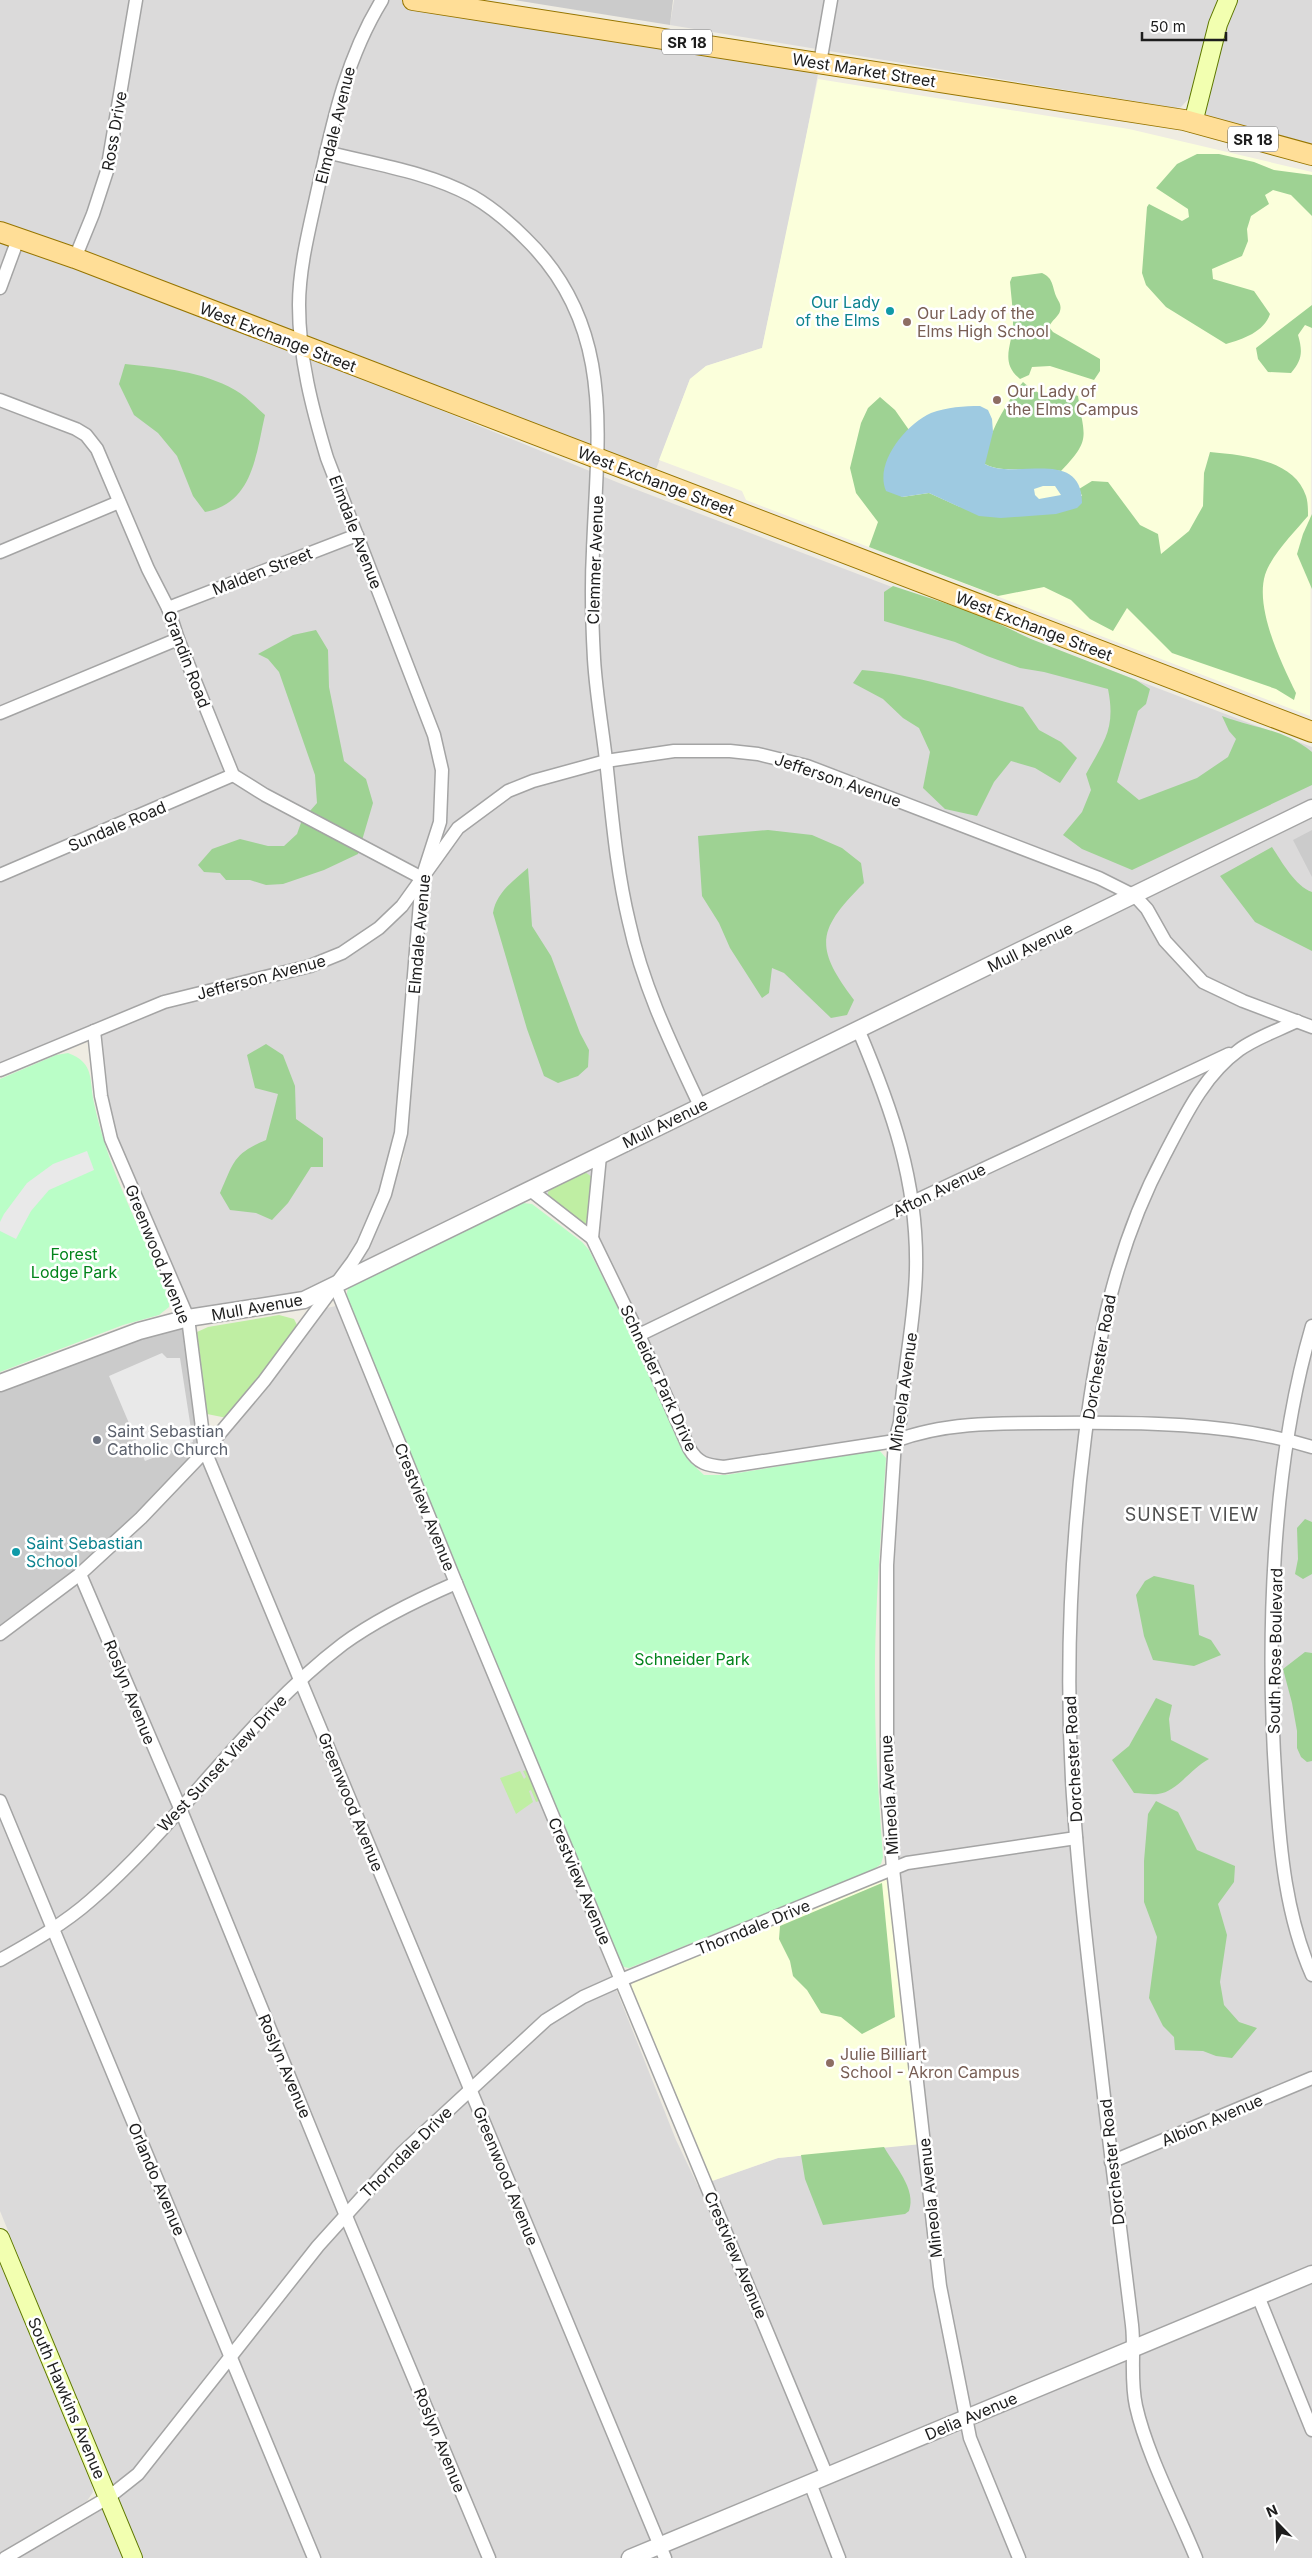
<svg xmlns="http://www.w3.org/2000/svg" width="1312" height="2558" viewBox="0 0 1312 2558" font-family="Inter,sans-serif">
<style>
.residential{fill:#dbdada}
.education{fill:#fbffdb}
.religious{fill:#cbcbcb}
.grass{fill:#bfeea3}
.forest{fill:#9ed293}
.park{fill:#bafec7}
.parking{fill:#e9e9e9}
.water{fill:#9ecae1;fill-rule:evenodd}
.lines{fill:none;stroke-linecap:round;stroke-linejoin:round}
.minor-casing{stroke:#a4a4a4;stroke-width:15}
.tertiary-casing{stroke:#a4a4a4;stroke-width:19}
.secondary-casing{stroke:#5e7800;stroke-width:20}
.primary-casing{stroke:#967500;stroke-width:22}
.minor{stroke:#fff;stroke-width:12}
.tertiary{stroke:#fff;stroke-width:16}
.secondary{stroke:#f2ffb0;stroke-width:18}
.primary{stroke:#ffde97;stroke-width:20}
.culture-dot{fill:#0f9aa8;stroke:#fff;stroke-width:2}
.education-dot{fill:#8d6e63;stroke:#fff;stroke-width:2}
.worship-dot{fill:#6b7280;stroke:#fff;stroke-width:2}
.labels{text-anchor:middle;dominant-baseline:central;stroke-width:5;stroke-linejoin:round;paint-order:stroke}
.shield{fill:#fff;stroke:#616161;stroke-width:1}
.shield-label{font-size:15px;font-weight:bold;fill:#1d1d1d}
.street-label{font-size:16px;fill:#1d1d1d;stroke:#fff}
.culture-label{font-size:16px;fill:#0d838f;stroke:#fff;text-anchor:end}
.education-label{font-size:16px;fill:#785e54;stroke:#fff;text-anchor:start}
.park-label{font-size:16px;fill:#02841b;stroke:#fff}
.worship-label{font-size:16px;fill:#5b616d;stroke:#fff;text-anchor:start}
.neighbourhood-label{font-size:18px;letter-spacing:1px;fill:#505050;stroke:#fff}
</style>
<rect width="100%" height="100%" fill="#efece2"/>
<g class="residential">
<path d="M0 0H413L820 63 801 164 762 348 706 366 690 379 652 480 302 346 311 399 434 735 442 788 422 878 405 1093 385 1194 335 1285 188 1318 115 1151 94 1031 0 1070Z"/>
<path d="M674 0H1217L1192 95 1181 107 1176 108 670 25Z"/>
<path d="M1228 0H1312V155L1193 123Z"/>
<path d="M311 357 619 483 1312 747V2558H142L0 2211V1639L69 1590 102 1560 322 1309 336 1306 578 1893 676 2140 698 2186 778 2158 924 2143 887 1792 895 1442 704 1465 592 1238 529 1189 352 1271 377 1223 403 1159 414 1068 426 881 446 823 449 781 440 731 362 534 319 414Z"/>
<path d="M0 2264 92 2486 93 2492 87 2501 0 2553Z"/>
<path d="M109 2497 133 2558H5Z"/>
</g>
<g class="education">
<path d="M818 79 1129 129 1312 172 1310 716 746 500 742 491 659 460 690 379 706 366 762 348Z"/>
<path d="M882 1879 888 1880 911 2087 922 2144 778 2158 709 2182 631 1986 634 1980Z"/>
</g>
<g class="religious">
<path d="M514 0H673L670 25Z"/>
<path d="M1312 830V877L1293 840Z"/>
<path d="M188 1318 205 1451 141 1518 0 1634V1383Z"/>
</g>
<g class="grass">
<path d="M585 1172 592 1177 588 1226 584 1225 548 1198V1192L554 1187Z"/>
<path d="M279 1315 294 1319 297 1325 295 1331 227 1418 207 1414 197 1332 208 1327Z"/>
<path d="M527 1770 539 1801 536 1802 531 1790 529 1791 533 1802 516 1814 500 1778 520 1771 524 1779 526 1777 523 1771Z"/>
</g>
<g class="forest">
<path d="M1197 154H1219L1254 162 1274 170 1312 175V216L1291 195 1273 190 1265 195 1269 204 1251 216 1247 229 1248 241 1242 256 1212 269 1213 279 1254 291 1270 314C1264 332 1243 339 1226 344L1166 307 1146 285 1142 273 1147 207 1149 204 1182 221 1189 217 1188 209 1156 188 1177 164Z"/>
<path d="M1042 273C1053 278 1052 285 1056 296 1058 301 1062 304 1060 311 1059 316 1051 321 1049 327L1053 332 1100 359V371L1094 380 1050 366 1032 367 1029 375 1020 379C998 361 1014 343 1013 321 1013 308 1011 295 1010 282L1012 277Z"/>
<path d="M1312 305V328L1305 325 1298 335C1303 352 1302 360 1291 373L1268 372 1258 359 1256 348Z"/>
<path d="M125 364C162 368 202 371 235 390 246 396 255 406 265 415 256 454 253 504 205 512L193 496 177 456 158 433 134 415 119 384Z"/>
<path d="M1023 382C1033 391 1044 397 1058 396 1066 395 1070 393 1078 396 1084 437 1092 439 1061 471 1039 466 1001 474 985 464 983 442 1008 399 1023 382Z"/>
<path d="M880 397 895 410 909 430 891 453 884 474 902 497 929 493 960 507 1082 496 1079 489 1092 481 1108 482 1140 525 1158 534 1161 554 1189 531 1203 506 1204 473 1210 452C1242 455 1294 459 1306 496 1308 502 1308 510 1308 516 1296 530 1270 557 1265 575 1255 609 1281 662 1296 693L1294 700 1276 689 1172 653 1127 608 1113 631 1090 619 1071 600 1044 587 998 596 869 547 878 522 856 493 850 468 861 423 868 408Z"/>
<path d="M1312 514V589L1297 554 1303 534Z"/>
<path d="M893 586 978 614 1031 639 1136 680 1150 689 1146 704 1138 711 1117 782 1139 800 1197 778 1228 757 1236 739 1229 731 1222 716C1256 729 1282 728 1312 752V785L1132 870 1082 849 1063 835 1082 812 1091 790 1086 774C1104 741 1116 729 1108 689L1044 672 1020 668 987 656 955 642 884 621V592Z"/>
<path d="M316 630 328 650 329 687 344 761 366 779 373 803 358 854 324 870 283 884 266 885 250 880H226L220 873 204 872 198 865 212 849 240 839 268 846H284L297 834 302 820 317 803 315 775 279 672 268 659 258 654 293 635Z"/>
<path d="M862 670C918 675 969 692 1023 707L1039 730 1061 742 1077 758 1060 783 1035 768 1011 761 994 782 977 816 945 809 923 788 930 752 919 728 903 718 883 699 853 683Z"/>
<path d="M768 830 812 835 842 848 861 863 864 883C818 929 813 946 854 1000L847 1015 831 1018 784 973 772 968 769 993 762 998 730 948 719 923 702 896 698 836Z"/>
<path d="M1272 847C1282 862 1295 886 1312 892V951L1255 922 1220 876Z"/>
<path d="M528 868 532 926 551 956 580 1033 589 1050 588 1067 578 1076 558 1083 544 1076 527 1029 493 913C496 893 513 881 528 868Z"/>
<path d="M266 1044 283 1055 295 1086 296 1119 323 1138V1167H311L288 1203 272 1220 256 1213 230 1210 220 1193C234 1162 233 1154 266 1140L278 1094 255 1088 247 1055Z"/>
<path d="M1305 1519 1312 1522V1574L1303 1579 1295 1574 1298 1559 1297 1528Z"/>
<path d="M1154 1576 1194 1585 1199 1635 1211 1640 1221 1655 1194 1666 1153 1660 1144 1636 1136 1595 1145 1581Z"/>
<path d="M1305 1652 1312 1653V1761L1307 1762 1301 1757 1297 1748V1731L1292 1703 1283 1669Z"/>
<path d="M1156 1698 1172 1705 1169 1719 1171 1740 1209 1759C1191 1768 1177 1792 1158 1794 1150 1795 1142 1793 1134 1793L1112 1760 1129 1746Z"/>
<path d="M1156 1801 1178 1812 1197 1850 1235 1866 1234 1882 1218 1904 1227 1935 1220 1982 1224 2005 1239 2022 1257 2028 1232 2058 1216 2056 1203 2051 1175 2050 1174 2037 1163 2026 1149 1998 1157 1937 1144 1902V1861L1148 1814Z"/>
<path d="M882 1883 895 2017 862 2034 841 2017 821 2013 807 1990 793 1976 790 1961 779 1939 780 1926Z"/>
<path d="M884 2147C894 2165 917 2189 909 2211L905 2214 823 2225 805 2179 801 2155Z"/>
</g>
<g class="park">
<path d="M68 1053C95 1063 89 1079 94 1103 108 1170 142 1233 170 1295L169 1307 159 1315 123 1325 0 1372V1079L56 1055Z"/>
<path d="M523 1203 532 1204 582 1242 589 1250 633 1338 681 1448 689 1461 704 1475H726L879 1450 886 1458C881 1536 874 1615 875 1694 875 1749 879 1803 883 1857L881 1864 874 1869 858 1877 629 1968 624 1967 620 1962 346 1298 348 1288 356 1283Z"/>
</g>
<g class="parking">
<path d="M87 1151 94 1170 49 1190 31 1211 16 1239 0 1231V1222L4 1214 27 1183 53 1164Z"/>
<path d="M162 1353 167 1358H180L193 1442 145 1461 109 1376Z"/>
</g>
<path class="water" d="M980 406 988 410 992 419 993 432 985 464C1013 481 1082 446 1082 503L1077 508 1056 514 1001 518 979 516 929 493 902 497 886 491C874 463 906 424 931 413 947 407 964 406 980 406ZM1043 486H1055L1061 495 1039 499 1035 495 1034 489Z"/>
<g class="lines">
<g class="minor-casing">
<g id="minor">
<path d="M820 63 831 0"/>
<path d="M326 152C374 164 428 172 472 196 491 207 509 222 525 238 617 327 597 436 593 551 591 587 592 623 594 659 596 693 602 726 606 760 612 814 616 868 629 922 643 987 672 1046 700 1106"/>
<path d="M75 258 93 214 107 171 136 0"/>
<path d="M0 288 18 239"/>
<path d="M0 400 76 429 86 435 97 449 148 569 168 608 178 639 233 775 265 795 422 878"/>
<path d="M0 552 119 502"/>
<path d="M168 608 357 535"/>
<path d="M0 713 178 639"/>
<path d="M0 875 233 775"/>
<path d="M858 1029C892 1109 918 1182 916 1270 915 1321 903 1371 900 1422L895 1441 887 1565V1792L893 1869 940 2286 970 2438 1019 2558"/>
<path d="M94 1031 101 1096 111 1139 188 1318 205 1451 665 2558"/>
<path d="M0 1070 164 1002 310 966 342 953 379 928 402 906 458 828 508 791 533 781 606 761 674 751H730L758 754 807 766 1099 878 1135 896 1147 909 1165 941 1203 982 1243 1001 1312 1027"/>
<path d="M529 1189 592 1238 639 1335 689 1448C698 1464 707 1465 724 1467L895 1441C944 1422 1000 1423 1052 1423 1136 1422 1232 1422 1312 1447"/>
<path d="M592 1238 600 1156"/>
<path d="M335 1285 456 1583 827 2476"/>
<path d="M1312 1326C1271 1466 1266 1642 1276 1787 1280 1850 1286 1916 1312 1975"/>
<path d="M639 1335 913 1202 1229 1054"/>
<path d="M80 1574 180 1808 346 2216 489 2558"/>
<path d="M0 1634 80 1574 141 1518 205 1451 264 1381 353 1261 363 1245 385 1194 401 1133 422 878 440 822 442 770 434 735 327 458C312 408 299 358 299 305 299 268 309 230 317 193 332 126 345 60 382 0"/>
<path d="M0 1801 314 2558"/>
<path d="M0 1960C32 1942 64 1924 91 1900 182 1821 247 1717 343 1644 377 1619 417 1600 456 1583"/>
<path d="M1111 2162 1312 2078"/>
<path d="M1258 2296 1312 2430"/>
<path d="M810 2483 839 2558"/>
<path d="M5 2558 109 2497 138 2474 318 2246 402 2153 546 2020 583 1997 621 1980 907 1863 1076 1838"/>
<path d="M1196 2558C1177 2511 1147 2455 1136 2406 1130 2379 1135 2352 1132 2325 1123 2254 1114 2184 1106 2114 1094 2008 1080 1902 1073 1796 1065 1676 1070 1557 1085 1437 1097 1339 1117 1244 1164 1156 1184 1118 1203 1076 1239 1050 1255 1038 1279 1030 1297 1021"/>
</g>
</g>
<g class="tertiary-casing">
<g id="tertiary">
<path d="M0 1383 139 1331 188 1318 304 1300 1312 808"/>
<path d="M630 2558 1312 2274"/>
</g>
</g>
<g class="secondary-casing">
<g id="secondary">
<path d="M1193 123 1218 24 1228 0"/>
<path d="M0 2238 133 2558"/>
</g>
</g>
<g class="primary-casing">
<g id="primary">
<path d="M413 0 1184 120 1312 155"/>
<path d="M0 232 75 258 1312 732"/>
</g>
</g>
<use href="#minor" class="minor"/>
<use href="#tertiary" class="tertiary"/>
<use href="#secondary" class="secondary"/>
<use href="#primary" class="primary"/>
</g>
<g class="culture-dot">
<circle cx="890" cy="311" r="5"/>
<circle cx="16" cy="1552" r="5"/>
</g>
<g class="education-dot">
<circle cx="907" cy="322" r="5"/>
<circle cx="997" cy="400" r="5"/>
<circle cx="830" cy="2063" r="5"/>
</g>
<circle class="worship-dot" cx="97" cy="1440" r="5"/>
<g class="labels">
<g class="shield">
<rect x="662" y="29.5" width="50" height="25" rx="4"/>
<rect x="1228" y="126.5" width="50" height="25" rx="4"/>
</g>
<g class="shield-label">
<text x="687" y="42">SR 18</text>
<text x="1253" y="139">SR 18</text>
</g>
<g class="street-label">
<text transform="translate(864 70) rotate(9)">West Market Street</text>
<text transform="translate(335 125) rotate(-76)">Elmdale Avenue</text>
<text transform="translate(114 131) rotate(-80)">Ross Drive</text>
<text transform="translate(278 337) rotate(21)">West Exchange Street</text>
<text transform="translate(656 481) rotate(21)">West Exchange Street</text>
<text transform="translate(356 532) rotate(69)">Elmdale Avenue</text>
<text transform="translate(595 560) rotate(-88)">Clemmer Avenue</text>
<text transform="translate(262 571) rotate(-21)">Malden Street</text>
<text transform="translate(1034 626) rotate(21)">West Exchange Street</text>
<text transform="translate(187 659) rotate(69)">Grandin Road</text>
<text transform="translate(838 780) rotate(19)">Jefferson Avenue</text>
<text transform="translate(117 826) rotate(-23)">Sundale Road</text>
<text transform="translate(419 934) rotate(-85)">Elmdale Avenue</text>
<text transform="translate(1030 947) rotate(-26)">Mull Avenue</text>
<text transform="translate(261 977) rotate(-15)">Jefferson Avenue</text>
<text transform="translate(665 1123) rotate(-26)">Mull Avenue</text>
<text transform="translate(939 1190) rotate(-26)">Afton Avenue</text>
<text transform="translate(158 1254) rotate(68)">Greenwood Avenue</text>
<text transform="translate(257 1307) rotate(-10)">Mull Avenue</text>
<text transform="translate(1099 1357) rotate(-80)">Dorchester Road</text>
<text transform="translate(659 1378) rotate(65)">Schneider Park Drive</text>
<text transform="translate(903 1392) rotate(-82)">Mineola Avenue</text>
<text transform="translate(425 1507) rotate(68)">Crestview Avenue</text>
<text transform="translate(1275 1651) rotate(-89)">South Rose Boulevard</text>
<text transform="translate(130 1692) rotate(68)">Roslyn Avenue</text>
<text transform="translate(1073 1759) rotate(-93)">Dorchester Road</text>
<text transform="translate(222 1763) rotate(-47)">West Sunset View Drive</text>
<text transform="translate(889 1795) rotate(-93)">Mineola Avenue</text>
<text transform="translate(351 1802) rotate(68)">Greenwood Avenue</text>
<text transform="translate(580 1881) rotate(67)">Crestview Avenue</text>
<text transform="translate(753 1927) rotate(-22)">Thorndale Drive</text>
<text transform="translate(285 2066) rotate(67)">Roslyn Avenue</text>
<text transform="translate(1212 2120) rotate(-23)">Albion Avenue</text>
<text transform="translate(406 2152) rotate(-45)">Thorndale Drive</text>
<text transform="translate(1112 2162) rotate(-96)">Dorchester Road</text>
<text transform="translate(506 2176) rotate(68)">Greenwood Avenue</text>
<text transform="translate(157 2179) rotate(67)">Orlando Avenue</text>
<text transform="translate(930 2198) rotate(-96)">Mineola Avenue</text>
<text transform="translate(736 2255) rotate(67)">Crestview Avenue</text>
<text transform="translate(67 2398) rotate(67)">South Hawkins Avenue</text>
<text transform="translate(971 2416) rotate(-23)">Delia Avenue</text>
<text transform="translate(440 2440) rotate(68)">Roslyn Avenue</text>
</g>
<g class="culture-label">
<text x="880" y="302">Our Lady<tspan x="880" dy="18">of the Elms</tspan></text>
<text x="26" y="1543" text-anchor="start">Saint Sebastian<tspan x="26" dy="18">School</tspan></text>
</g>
<g class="education-label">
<text x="917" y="313">Our Lady of the<tspan x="917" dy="18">Elms High School</tspan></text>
<text x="1007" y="391">Our Lady of<tspan x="1007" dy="18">the Elms Campus</tspan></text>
<text x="840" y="2054">Julie Billiart<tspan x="840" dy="18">School - Akron Campus</tspan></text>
</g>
<g class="park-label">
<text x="74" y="1254">Forest<tspan x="74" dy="18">Lodge Park</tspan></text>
<text x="692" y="1659">Schneider Park</text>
</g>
<g class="worship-label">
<text x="107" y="1431">Saint Sebastian<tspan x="107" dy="18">Catholic Church</tspan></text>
</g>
<g class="neighbourhood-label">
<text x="1192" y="1514">SUNSET VIEW</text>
</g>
</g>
<g transform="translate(1277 2523) rotate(337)" stroke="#ffffff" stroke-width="4" paint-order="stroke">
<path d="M0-4L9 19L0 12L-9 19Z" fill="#1d1d1d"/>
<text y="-8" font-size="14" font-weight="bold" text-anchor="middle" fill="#1d1d1d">N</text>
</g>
<path d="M1142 32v8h84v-8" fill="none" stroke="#1d1d1d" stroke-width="2.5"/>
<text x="1150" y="32" font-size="15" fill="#1d1d1d" stroke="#ffffff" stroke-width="4" paint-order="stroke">50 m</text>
</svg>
